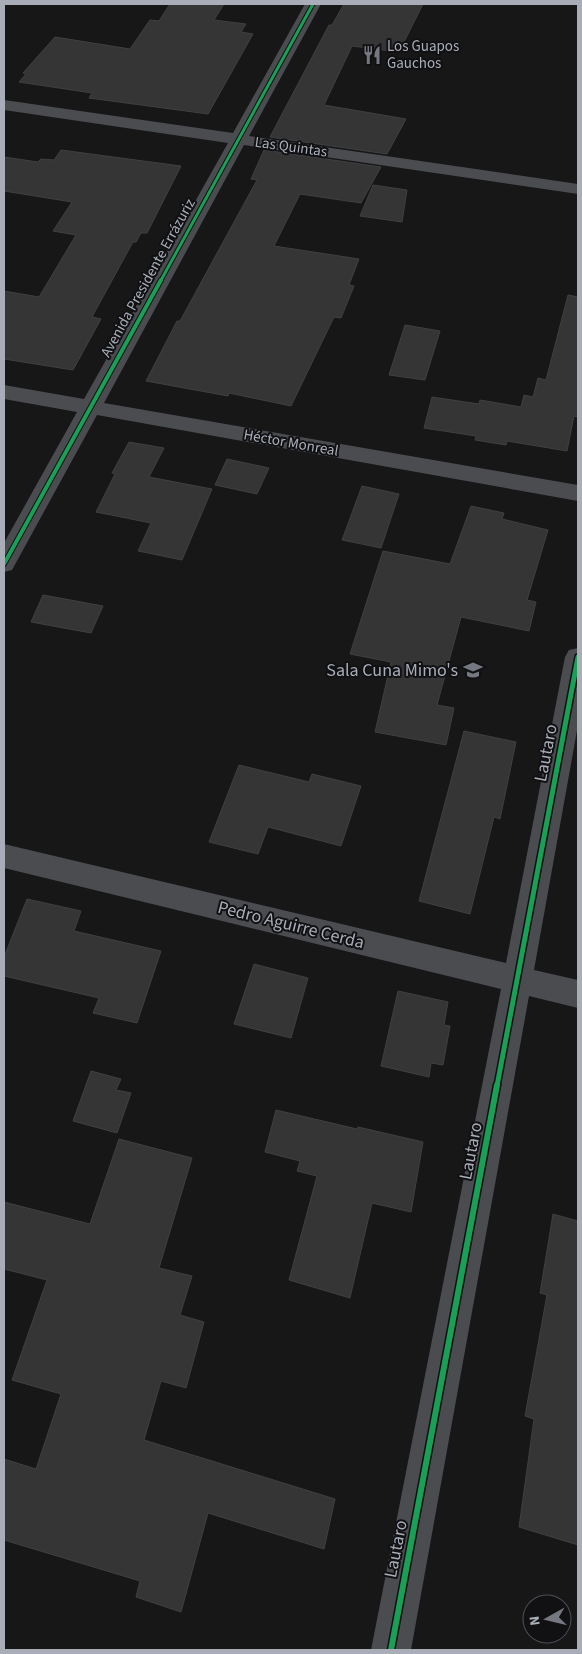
<svg xmlns="http://www.w3.org/2000/svg" width="582" height="1654" viewBox="0 0 582 1654" font-family="'Source Sans 3',sans-serif">
<style>
.building{fill:#353536;stroke:#3f4043}
.lines{fill:none;stroke-linecap:round;stroke-linejoin:round}
.minor{fill:#4b4c50;fill-rule:evenodd}
.cycleway-far3-casing{stroke:#111113;stroke-width:5}
.cycleway-far2-casing{stroke:#111113;stroke-width:6}
.cycleway-far1-casing{stroke:#111113;stroke-width:8}
.cycleway-casing{stroke:#111113;stroke-width:9}
.cycleway-far3{stroke:#1a9f57;stroke-width:3}
.cycleway-far2{stroke:#1a9f57;stroke-width:4}
.cycleway-far1{stroke:#1a9f57;stroke-width:5}
.cycleway{stroke:#1a9f57;stroke-width:6}
.labels{text-anchor:middle;dominant-baseline:central;stroke-width:4;stroke-linejoin:round;paint-order:stroke}
.far-poi-label{font-size:15px;fill:#a8adb8;stroke:#111113;text-anchor:start}
.far-street-label{font-size:15px;fill:#a8adb8;stroke:#111113}
.poi-label{font-size:18px;fill:#a8adb8;stroke:#111113;text-anchor:end}
.street-label{font-size:18px;fill:#a8adb8;stroke:#111113}
</style>
<rect width="100%" height="100%" fill="#171717"/>
<g class="building">
<path d="M170 4H224L214 20 246 24 241 32 253 34 208 114 89 98 92 93 19 82 26 74 23 73 55 37 130 49 150 20 159 21Z"/>
<path d="M344 4H423L399 52 352 46 324 105 406 119 387 154 270 137 329 25H332Z"/>
<path d="M61 150 181 166 147 233H141L136 242H133L92 317 101 319 73 370 4 359V291L39 297 76 235 53 231 72 202 4 191V157L38 162 41 159 54 160Z"/>
<path d="M264 150 381 167 361 203 300 194 274 246 359 259 349 285 354 286 341 318 334 317 291 406 229 393 228 396 146 381 177 321H180L257 180 251 179Z"/>
<path d="M373 185 407 190 402 222 360 216Z"/>
<path d="M568 295 578 297V417L574 416 567 451 507 441 506 445 475 440 476 436 424 428 432 397 479 404 480 400 521 407 524 395 533 397 538 378 546 380Z"/>
<path d="M405 325 440 331 425 380 389 375Z"/>
<path d="M129 442 164 448 149 477 212 489 182 560 138 551 151 523 96 512 115 474 112 473Z"/>
<path d="M227 459 269 468 257 494 215 485Z"/>
<path d="M362 486 399 494 381 548 342 540Z"/>
<path d="M471 506 504 513 502 519 548 530 527 600 536 602 529 631 461 617 437 705 454 708 446 745 375 732 391 662 350 654 383 551 450 564Z"/>
<path d="M43 595 103 606 91 633 31 622Z"/>
<path d="M464 731 516 742 500 819 494 817 470 914 419 901Z"/>
<path d="M239 765 309 782 312 774 361 786 341 846 268 827 258 854 209 842Z"/>
<path d="M27 899 81 911 74 931 161 951 137 1023 93 1013 99 998 4 976V957Z"/>
<path d="M254 964 308 978 291 1038 234 1024Z"/>
<path d="M398 991 448 1002 444 1025 450 1026 443 1065 431 1063 429 1077 381 1066Z"/>
<path d="M91 1071 121 1079 116 1090 131 1093 117 1133 73 1121Z"/>
<path d="M276 1110 357 1129 358 1127 423 1142 411 1212 372 1203 350 1298 289 1280 317 1176 297 1171 300 1161 265 1152Z"/>
<path d="M119 1139 192 1158 159 1268 192 1276 180 1315 204 1322 186 1388 161 1381 144 1440 335 1499 324 1549 208 1513 181 1612 136 1597 140 1581 4 1540V1459L36 1469 61 1394 12 1380 47 1280 4 1269V1202L90 1224Z"/>
<path d="M553 1214 578 1221V1545L519 1527 534 1419 525 1416 547 1295 540 1293Z"/>
</g>
<g class="lines">
<g class="minor">
<path d="M305 4H321L249 136 578 184V194L244 145 104 403 578 485V501L97 415 12 570 4 572V543L77 412 4 399V385L84 399 228 143 4 110V100L233 133Z"/>
<path d="M578 648V725L534 970 578 980V1008L529 996 411 1650H371L501 989 4 868V844L506 963 565 657 569 650Z"/>
</g>
<g class="cycleway-far3-casing">
<path id="cycleway-far3" d="M160 282 313 4"/>
</g>
<g class="cycleway-far2-casing">
<path id="cycleway-far2" d="M4 564 161 280"/>
</g>
<g class="cycleway-far1-casing">
<path id="cycleway-far1" d="M497 1086 578 657"/>
</g>
<g class="cycleway-casing">
<path id="cycleway" d="M391 1650 497 1085"/>
</g>
<use href="#cycleway-far3" class="cycleway-far3"/>
<use href="#cycleway-far2" class="cycleway-far2"/>
<use href="#cycleway-far1" class="cycleway-far1"/>
<use href="#cycleway" class="cycleway"/>
</g>
<defs>
<g id="restaurant-bare" transform="scale(1.5)"><path d="M-5-6h1v4h1v-4h1v4h1v-4h1v5L-1.5 .5V6h-2V.5L-5-1ZM5-6V6H3V1.5H1.5Q1.5-4 5-6Z" fill="#757880" stroke="#111113" stroke-width="2.5" paint-order="stroke"/></g>
<g id="school-bare" transform="scale(1.5)"><path d="M0-5L7-2L0 1L-7-2ZM-4 1L0 2.5L4 1V4Q0 6-4 4Z" fill="#757880" stroke="#111113" stroke-width="2.5" paint-order="stroke"/></g>
</defs>
<g fill-rule="evenodd">
<use href="#restaurant-bare" x="372" y="55"/>
<use href="#school-bare" x="473" y="670"/>
</g>
<g class="labels">
<g class="far-poi-label">
<text x="387" y="46">Los Guapos<tspan x="387" dy="17">Gauchos</tspan></text>
</g>
<g class="far-street-label">
<text transform="translate(291 147) rotate(8)">Las Quintas</text>
<text transform="translate(148 278) rotate(-61)">Avenida Presidente Errázuriz</text>
<text transform="translate(291 443) rotate(10)">Héctor Monreal</text>
</g>
<g class="poi-label">
<text x="458" y="670">Sala Cuna Mimo's</text>
</g>
<g class="street-label">
<text transform="translate(546 753) rotate(-79)">Lautaro</text>
<text transform="translate(291 925) rotate(14)">Pedro Aguirre Cerda</text>
<text transform="translate(471 1151) rotate(-79)">Lautaro</text>
<text transform="translate(396 1549) rotate(-79)">Lautaro</text>
</g>
</g>
<rect width="582" height="1654" fill="none" stroke="#a8adb8" stroke-width="10"/>
<g transform="translate(547 1619) rotate(262)"><circle r="24" fill="#111113" stroke="#4d4f55"/>
<path d="M0-4L9 19L0 12L-9 19Z" fill="#757880"/>
<text y="-8" font-size="14" font-weight="bold" text-anchor="middle" fill="#a8adb8">N</text>
</g>
</svg>
